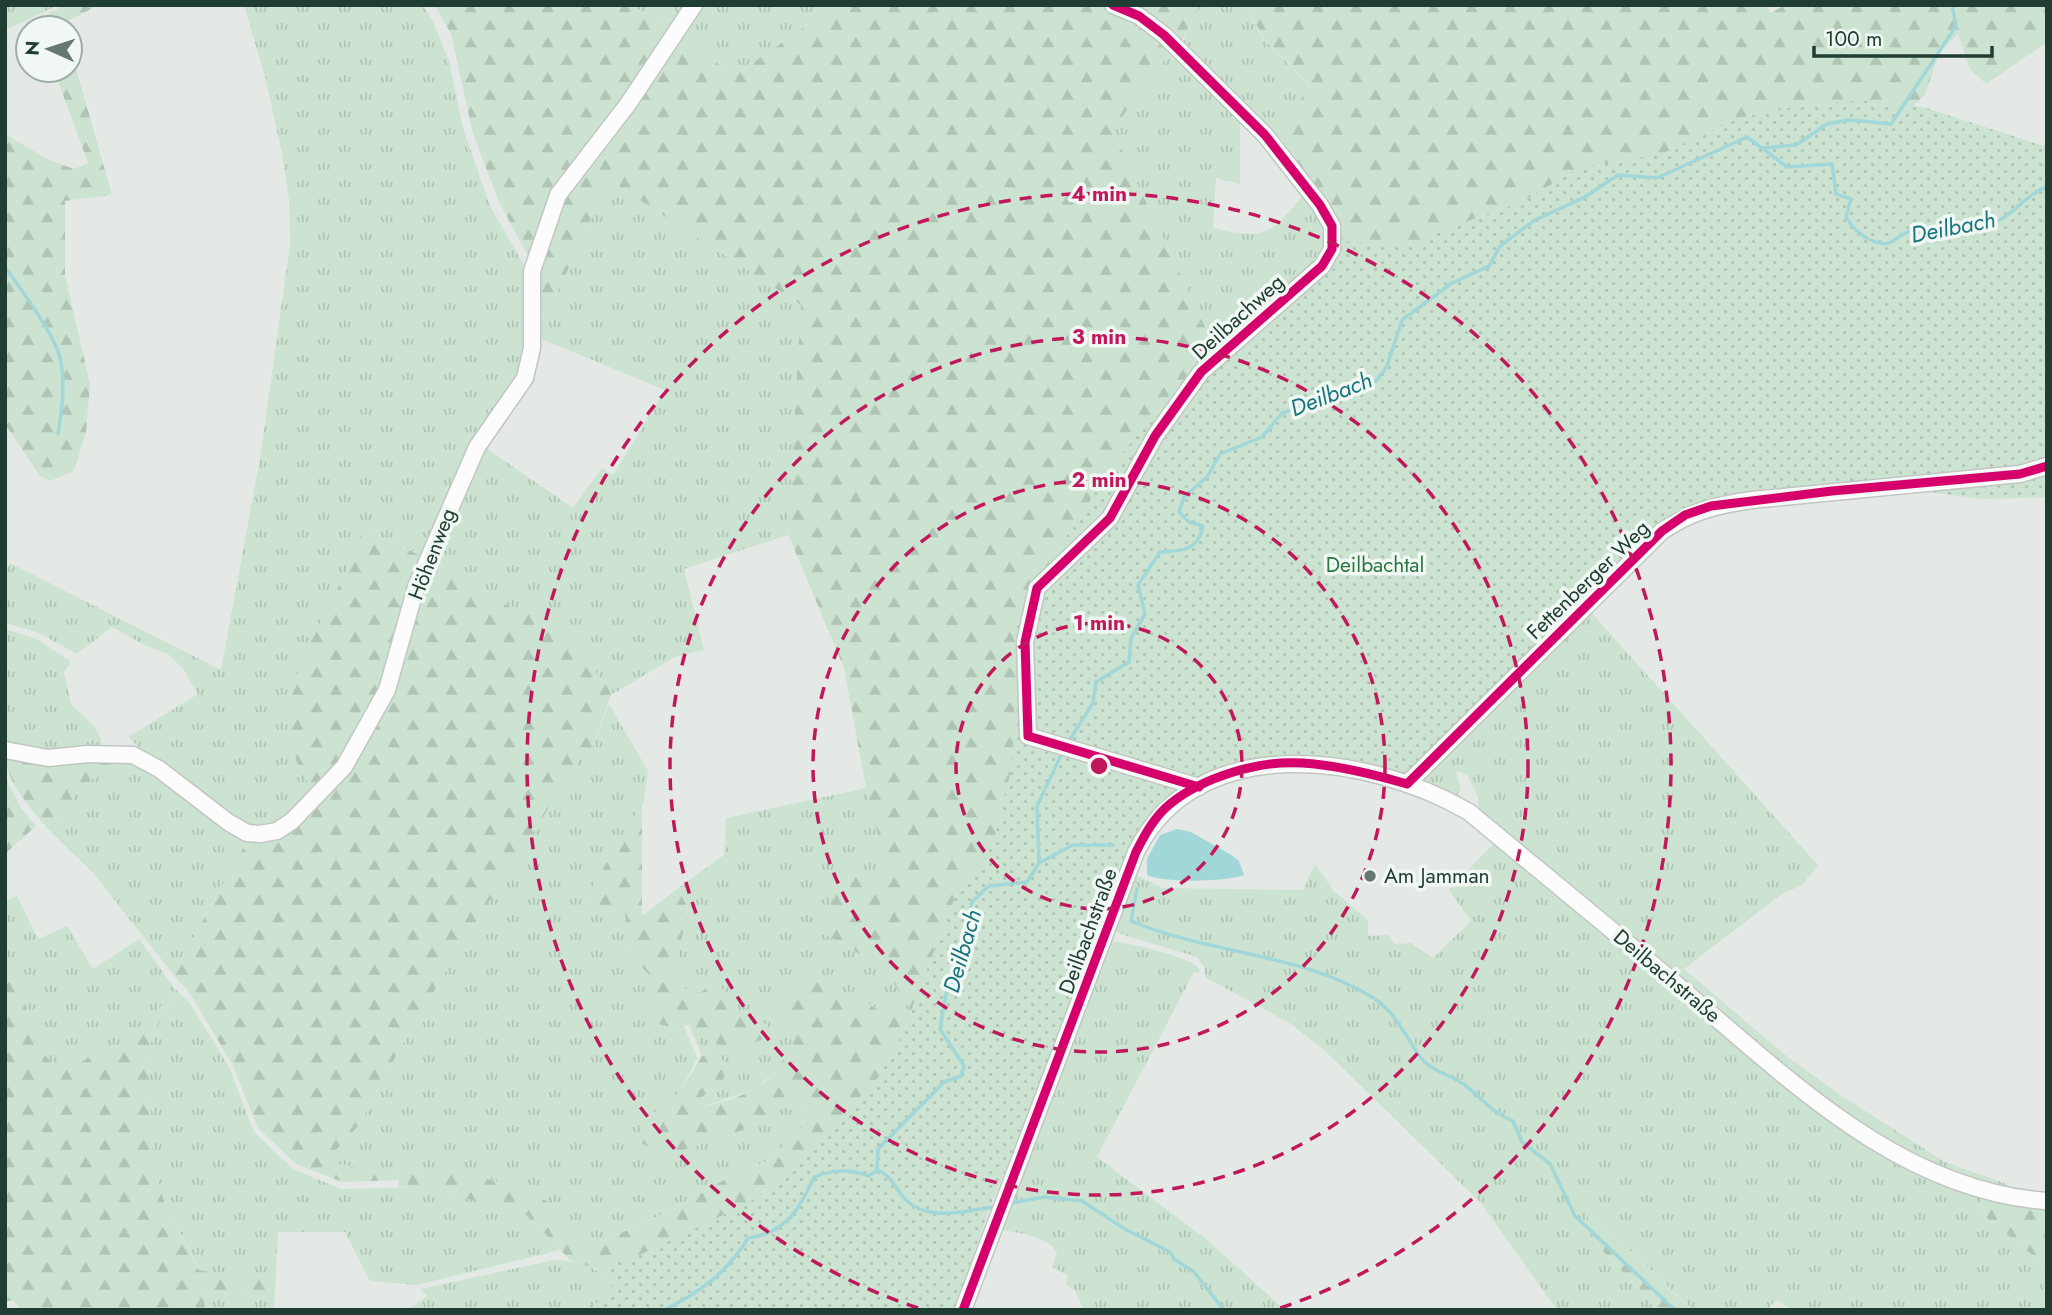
<svg xmlns="http://www.w3.org/2000/svg" width="2052" height="1315" viewBox="0 0 2052 1315" font-family="Jost,sans-serif">
<style>
.grass{fill:url(#grass-tufts)}
.forest{fill:url(#forest-firs)}
.park{fill:url(#park-dots)}
.water{fill:#a2d7d9}
.lines{fill:none;stroke-linecap:round;stroke-linejoin:round}
.stream{stroke:#a2d7d9;stroke-width:3.5}
.minor-casing{stroke:#c1c6c3;stroke-width:19}
.minor{stroke:#fbfcfb;stroke-width:16}
.cycleway-casing{stroke:#f1f8f4;stroke-width:13}
.cycleway{stroke:#d6006c;stroke-width:9}
.ring{fill:none;stroke:#c2185b;stroke-width:3.5;stroke-dasharray:12 9}
.poi-dot{fill:#657972;stroke:#f1f8f4;stroke-width:2.5}
.labels{text-anchor:middle;dominant-baseline:central;stroke-width:7;stroke-linejoin:round;paint-order:stroke}
.street-label{font-size:21px;fill:#203d33;stroke:#f1f8f4}
.park-label{font-size:21px;fill:#29763f;stroke:#f1f8f4}
.poi-label{font-size:21px;fill:#203d33;stroke:#f1f8f4;text-anchor:start}
.water-label{font-size:23px;font-style:italic;fill:#18747c;stroke:#f1f8f4}
.centre{fill:#c2185b;stroke:#f1f8f4;stroke-width:3.5}
.ring-label{font-size:21px;text-anchor:middle;font-weight:bold;fill:#c2185b;stroke:#f1f8f4;stroke-width:7;stroke-linejoin:round;paint-order:stroke}
</style>
<defs>
<pattern id="grass-tufts" width="24" height="20" patternUnits="userSpaceOnUse" patternTransform="scale(1.75)"><rect width="24" height="20" fill="#cce3d1"/><path d="M3 7l-1-3M5 7V3M7 7l1-3M15 17l-1-3M17 17v-4M19 17l1-3" fill="none" stroke="#afc4b4"/></pattern>
<pattern id="forest-firs" width="22" height="20" patternUnits="userSpaceOnUse" patternTransform="scale(1.75)"><rect width="22" height="20" fill="#cce3d1"/><path d="M5 1l3.5 6h-7zM16 11l3.5 6h-7z" fill="#afc4b4"/></pattern>
<pattern id="park-dots" width="8" height="8" patternUnits="userSpaceOnUse" patternTransform="scale(1.75)"><rect width="8" height="8" fill="#cce3d1"/><path d="M2 2h.1M6 6h.1" fill="none" stroke="#afc4b4" stroke-width="1.8" stroke-linecap="round"/></pattern>
</defs>
<rect width="100%" height="100%" fill="#e4e9e6"/>
<g class="grass">
<path d="M5 5H59L5 30Z"/>
<path d="M244 5H422L432 19 449 61 463 128 490 206 528 272 525 358 521 372 423 556 363 528 344 577 312 792 302 805 275 826 250 828 156 764 128 737 198 694 184 670 168 654 144 645 112 627 77 654 39 633 5 623V575L10 563 221 670 260 458 290 245 289 200 282 154 266 80Z"/>
<path d="M631 5H688L671 28Z"/>
<path d="M696 5H836L734 76 678 32Z"/>
<path d="M1203 5H1245L1263 38 1310 86 1277 136 1251 110 1244 112 1182 46 1194 13Z"/>
<path d="M1169 54 1240 120V184L1216 178 1213 228C1267 240 1270 235 1304 194 1318 217 1332 233 1321 261L1216 350 1112 130Z"/>
<path d="M609 180 802 305 788 535 684 569 704 650 675 657 611 695 609 687 537 614 510 607 430 560 483 446 573 508 602 468 613 475 665 390 534 336 533 306 546 317Z"/>
<path d="M1588 609 1818 865 1801 886 1783 893 1684 969 1789 1058 1845 1098 1945 1162 2007 1184 2010 1190 1937 1170 1849 1117 1791 1074 1478 813V796L1467 775 1456 771 1461 790 1456 797 1421 784 1419 777 1444 740 1404 775H1399L1438 735 1459 723Z"/>
<path d="M5 629 37 639 71 662 64 672 71 704 95 727 106 751 48 756 5 747Z"/>
<path d="M609 704 648 771 644 801 585 899 595 911 625 912 629 953 649 975C650 1004 644 1034 684 1026L697 1058 680 1092 650 1116 636 1140 665 1156 743 1130 797 1100 808 1106 802 1129 765 1162 738 1172 673 1209 603 1241 574 1237 550 1203 520 1189 459 1170 401 1175 325 1162 359 1125 398 1052 465 939 580 758 588 759Z"/>
<path d="M132 758 249 838 173 974 93 873 51 832 83 784Z"/>
<path d="M867 788 882 848V890L818 930 884 968 910 1009 881 1012 860 998H840L801 1060 781 1067 755 1089 702 1107 701 1099 707 1092 722 1085 716 1055 702 1056 697 1039 700 1037 702 992H689L674 978 688 907 677 889 724 855 726 818Z"/>
<path d="M1496 841 1901 1163 1951 1188 1982 1199 1981 1213 2037 1259 2047 1274V1310H1793L1776 1300 1767 1310 1691 1308 1587 1210 1591 1238 1657 1310H1557L1480 1202 1324 1050 1291 1024 1205 977V968L1197 957 1124 935 1115 931 1113 926 1134 874 1163 888 1303 890 1315 864 1334 891 1368 920V936L1388 935 1394 944 1411 943 1433 958 1471 921 1449 890Z"/>
<path d="M17 896 38 939 67 926 93 969 139 939 175 989 189 1002 229 1067 254 1132 293 1169 341 1189 426 1187 528 1216 560 1250 416 1285 370 1281 345 1232H278L274 1310H205L203 1291 267 1298 270 1282 200 1270 165 1204 152 1163 149 1047 174 992 133 1039 117 1050 95 1054 62 1073 36 1046 18 974 5 977V901Z"/>
<path d="M1108 941C1124 941 1190 957 1199 968V973L1194 972 1097 1157 1205 1238 1285 1310H1084L1076 1292 1067 1285V1275L1052 1267 1057 1252C1046 1236 1017 1232 999 1230Z"/>
<path d="M554 1260C576 1260 595 1267 613 1280L614 1310H407L427 1296 420 1289Z"/>
</g>
<g class="forest">
<path d="M65 5H99L64 23 65 28H41L38 20Z"/>
<path d="M435 5H631L671 28 555 195 532 263 499 202 473 134 451 34Z"/>
<path d="M836 5H1203C1186 20 1189 42 1169 54L1112 130 1216 350 1324 268 1329 225 1277 148 1283 141 1277 136 1310 85 1264 38 1245 5H1767L1771 13 1785 5H2047V42L1986 84 1970 69 1958 34 1939 53 1925 95 947 1013 679 1310H614L613 1280 597 1269 570 1260 528 1216 426 1187H399V1180L342 1182 296 1164 258 1128 232 1064 191 995 173 974 249 838 264 839 312 792C307 781 299 769 295 757 274 693 317 633 343 578 351 562 356 544 363 528L430 560 510 607 537 614 572 644 609 687 611 695 588 759H580L465 939 398 1052 359 1125 325 1162 401 1175 459 1170 520 1189 551 1203 574 1237 603 1241 674 1209 738 1172 765 1162 802 1129 808 1106 797 1100 743 1130 665 1156 636 1140 650 1116 680 1092 702 1056 689 1025C644 1034 650 1009 649 975L629 953 625 912 595 911 585 899 642 803V916L677 889 688 907 674 978 689 992H702L714 982 730 995 731 1006 766 1024 765 1038 735 1052 700 1037 697 1039 702 1056 716 1055 727 1064 722 1085 707 1092 701 1099 702 1107C734 1100 772 1088 785 1056L800 1060 773 998 813 973 840 998H860L881 1012 910 1009 884 968 818 930 847 873 882 890V848L869 804 844 668 788 534 801 305 609 180 546 317 533 306 535 272 559 198 678 32 734 76Z"/>
<path d="M70 47 112 195 65 201V275L90 384 86 432 74 471 50 481 40 476 5 424V134L47 159 74 169 88 163 54 70H70Z"/>
<path d="M5 754 132 758 83 784 51 832C33 812 5 781 5 754Z"/>
<path d="M5 777 21 808 36 826 5 854Z"/>
<path d="M18 974 36 1046 62 1073 95 1054 117 1050 133 1039 175 989 149 1047 152 1163 165 1204 199 1270 270 1281 267 1298 203 1291 205 1310H20L14 1301H5V977Z"/>
<path d="M1983 1199 2047 1207V1274L2037 1259 1981 1213Z"/>
<path d="M1587 1210 1690 1308 1699 1310H1658L1591 1238Z"/>
</g>
<path class="park" d="M1866 101 1923 107 2047 147V497L1984 499 1880 486 1690 511 1401 776 1364 767 1211 775 1137 845 989 1210 954 1310H579L619 1294 608 1264 629 1260 750 1202 798 1165 877 1079 898 1044 957 892 978 871 994 840 1012 765 1016 668 1014 626 1026 602C1073 524 1124 442 1187 376 1233 329 1286 289 1331 241L1420 245 1442 230 1522 202 1580 167 1659 155 1739 118 1815 103Z"/>
<path class="water" d="M1177 829 1191 832 1233 856 1239 861 1244 875C1226 882 1163 883 1147 875V859L1160 835Z"/>
<g class="lines">
<g class="stream">
<path d="M1763 148 1796 145 1827 124 1850 120 1891 124 1956 26 1952 5"/>
<path d="M5 267C21 289 56 336 61 362 65 387 62 410 58 434"/>
<path d="M1067 744 1093 703 1096 682 1129 662 1131 638 1145 614 1138 585 1160 552C1182 551 1198 551 1203 526L1189 522 1179 512 1184 497 1207 477 1220 454 1262 437 1282 413 1351 393 1377 380 1387 366 1402 320 1452 283 1489 266 1500 246 1535 220 1583 198 1618 175 1657 178 1747 137 1787 167 1832 164 1836 194 1851 199 1846 217C1852 228 1865 240 1879 243 1894 247 1899 232 1912 231 1939 229 1974 234 1998 221 2016 212 2029 192 2047 187"/>
<path d="M1039 863 1073 845H1113"/>
<path d="M1137 889 1131 921C1208 954 1303 953 1375 999 1397 1014 1406 1038 1421 1058 1430 1070 1450 1075 1462 1083 1482 1097 1489 1111 1513 1121L1522 1142 1550 1164 1575 1216 1675 1310"/>
<path d="M878 1170C892 1176 897 1192 907 1201 932 1223 967 1209 997 1207"/>
<path d="M1010 1203 1045 1197 1082 1201 1125 1229 1170 1252 1174 1259 1194 1272 1224 1310"/>
<path d="M664 1310C699 1293 728 1272 748 1238 786 1233 799 1210 814 1177 834 1169 848 1169 869 1176L877 1170 878 1149 944 1082 961 1076 964 1066 940 1029 946 994 957 969 972 902 989 886 1027 882 1039 863 1037 806 1063 751"/>
</g>
<g class="minor-casing">
<g id="minor">
<path d="M1113 5 1139 16 1164 35 1265 135 1320 205 1332 226V249L1322 266 1201 372 1155 436 1110 518 1037 588 1025 642 1028 736 1199 787"/>
<path d="M5 750 48 758 88 754 133 755 159 769 228 822 247 833 260 834 277 831 292 821 344 767 387 690 416 587 477 447 525 378 532 348V271L558 195 628 104 694 5"/>
<path d="M1407 784 1662 531C1692 511 1717 505 1752 500L2020 474 2047 466"/>
<path d="M963 1310 1136 852C1197 729 1370 754 1469 812 1540 871 1611 929 1682 989 1789 1079 1900 1191 2047 1201"/>
</g>
</g>
<use href="#minor" class="minor"/>
<g class="cycleway-casing">
<g id="cycleway">
<path d="M1113 5 1139 16 1164 35 1265 135 1320 205 1332 226V249L1322 266 1201 372 1155 436 1110 518 1037 588 1025 642 1028 736 1199 787"/>
<path d="M963 1310 1136 852C1145 834 1155 816 1170 804 1203 777 1260 760 1302 763 1337 765 1373 774 1407 784L1662 531 1685 515 1711 506 1832 491 2020 474 2047 466"/>
</g>
</g>
<use href="#cycleway" class="cycleway"/>
</g>
<g class="ring">
<circle cx="1099" cy="766" r="143"/>
<circle cx="1099" cy="766" r="286"/>
<circle cx="1099" cy="766" r="429"/>
<path d="M918 1308A572 572 0 1 1 1280 1308"/>
</g>
<circle class="poi-dot" cx="1370" cy="876" r="7"/>
<g class="labels">
<g class="street-label">
<text transform="translate(1238 317) rotate(-42)">Deilbachweg</text>
<text transform="translate(432 554) rotate(-69)">Höhenweg</text>
<text transform="translate(1588 580) rotate(-44)">Fettenberger Weg</text>
<text transform="translate(1088 931) rotate(-70)">Deilbachstraße</text>
<text transform="translate(1667 976) rotate(40)">Deilbachstraße</text>
</g>
<g class="park-label">
<text x="1375" y="565">Deilbachtal</text>
</g>
<g class="poi-label">
<text x="1384" y="876">Am Jamman</text>
</g>
<g class="water-label">
<text transform="translate(1953 227) rotate(-11)">Deilbach</text>
<text transform="translate(1331 394) rotate(-21)">Deilbach</text>
<text transform="translate(962 951) rotate(-74)">Deilbach</text>
</g>
</g>
<circle cx="1099" cy="766" r="10" class="centre"/>
<g class="ring-label">
<text x="1099" y="201">4 min</text>
<text x="1099" y="344">3 min</text>
<text x="1099" y="487">2 min</text>
<text x="1099" y="630">1 min</text>
</g>
<rect width="2052" height="1315" fill="none" stroke="#203d33" stroke-width="14"/>
<g transform="translate(49 49) rotate(273)"><circle r="33" fill="#f1f8f4" stroke="#9dada7" stroke-width="2"/>
<path d="M0-5L12 26L0 18L-12 26Z" fill="#657972"/>
<text y="-10" font-size="19" font-weight="bold" text-anchor="middle" fill="#203d33">N</text>
</g>
<path d="M1814 46v10h178v-10" fill="none" stroke="#203d33" stroke-width="3.5"/>
<text x="1825" y="46" font-size="21" fill="#203d33" stroke="#f1f8f4" stroke-width="5" paint-order="stroke">100 m</text>
</svg>
